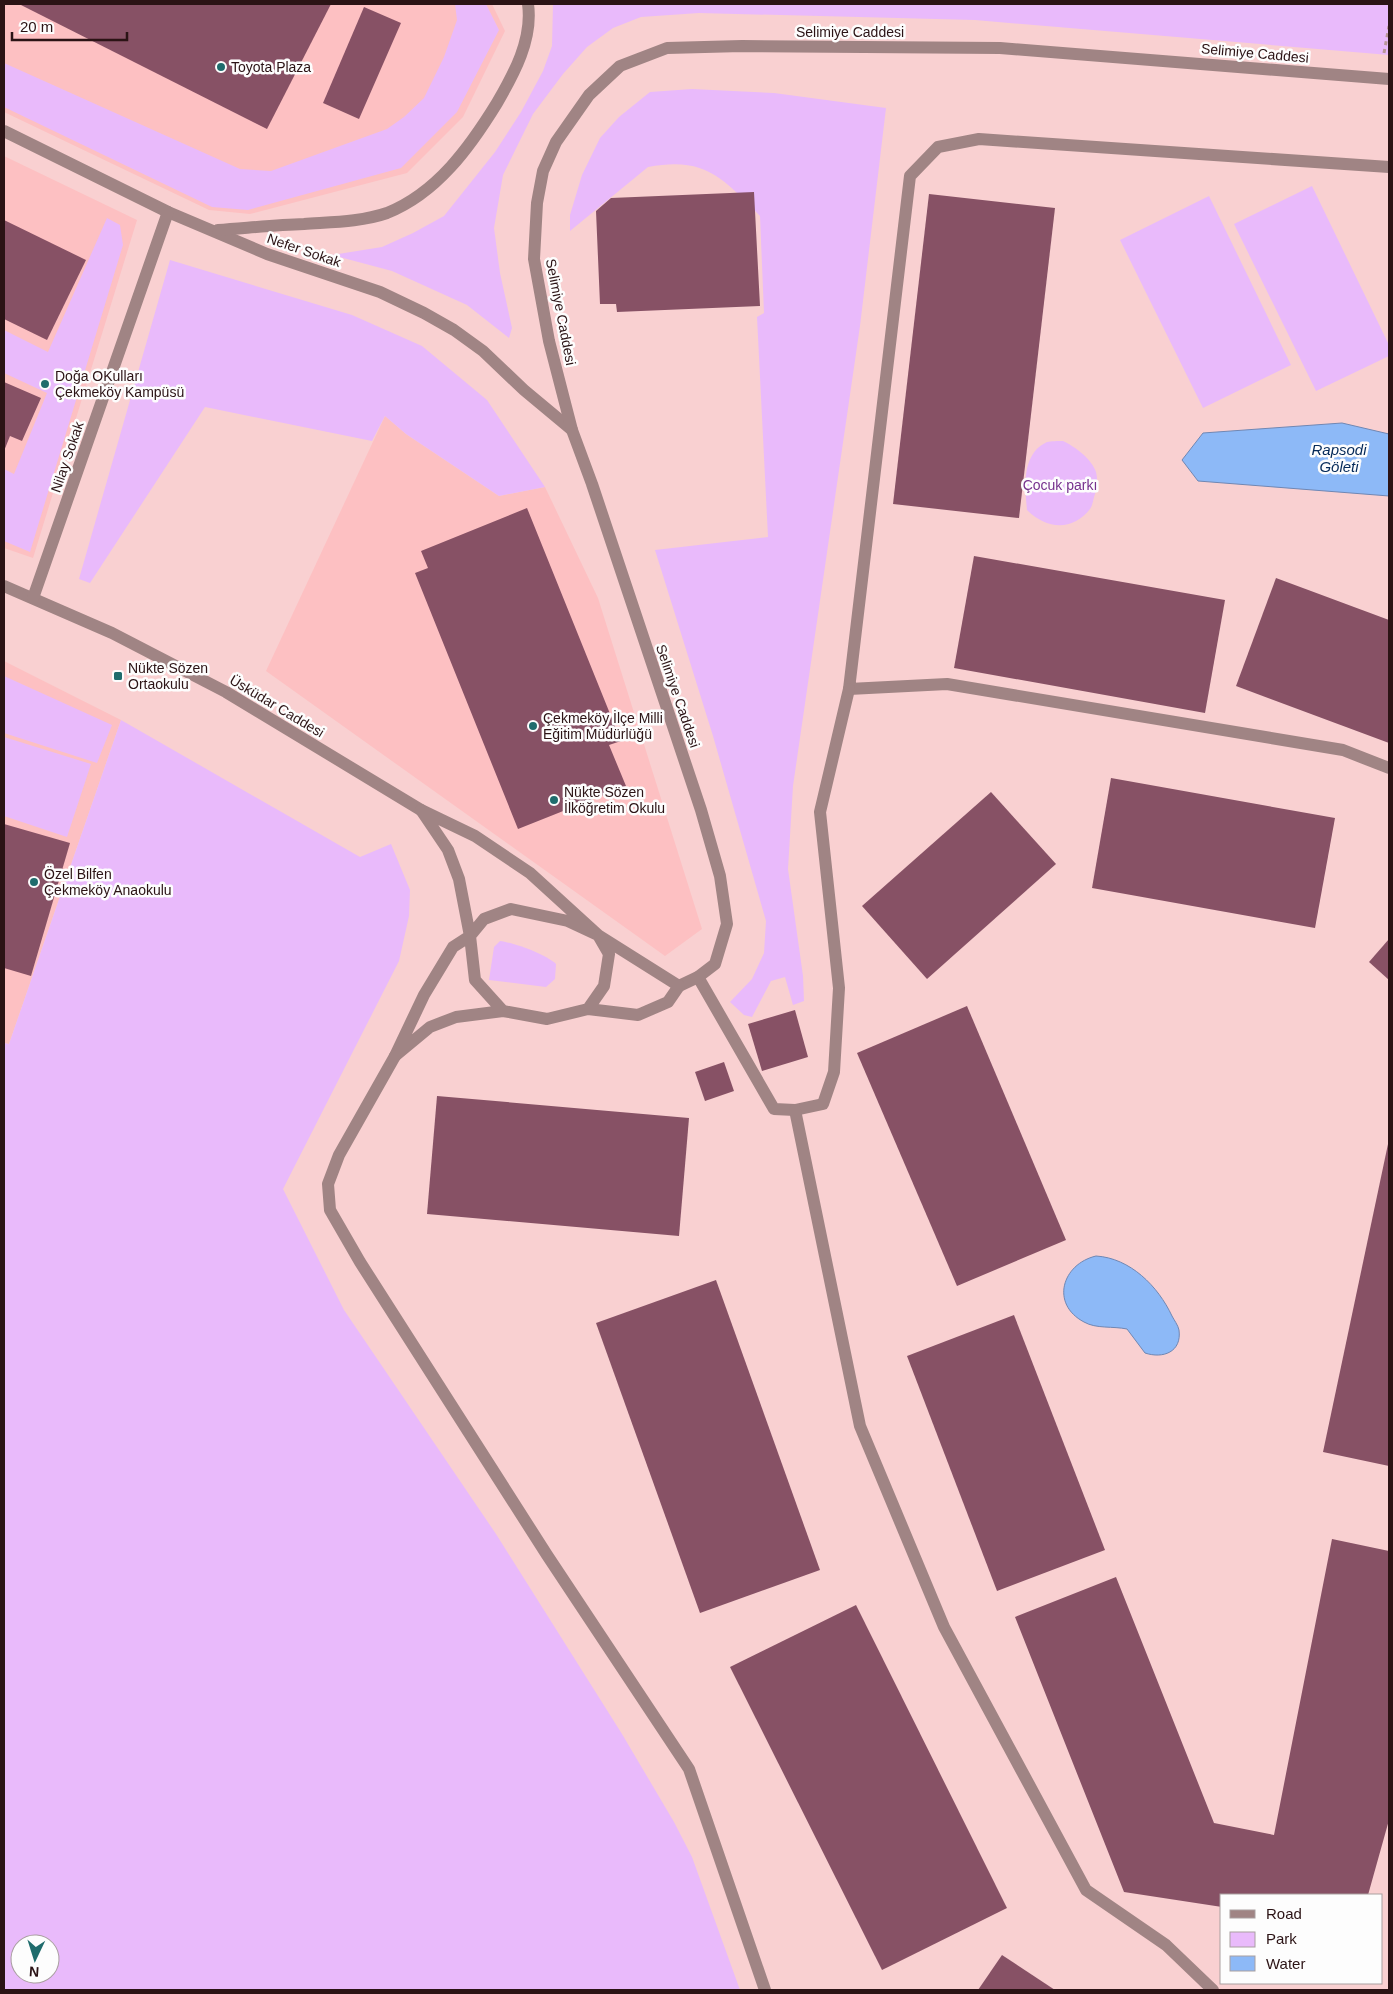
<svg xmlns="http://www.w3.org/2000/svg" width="1393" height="1994" viewBox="0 0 1393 1994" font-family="Helvetica,sans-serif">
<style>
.built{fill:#fdc0c2}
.green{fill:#e9bafb;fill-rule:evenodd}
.water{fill:#8db9f7;stroke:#7087b3}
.building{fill:#875165}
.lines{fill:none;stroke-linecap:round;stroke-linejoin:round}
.path{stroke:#ba9798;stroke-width:3;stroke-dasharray:4 4;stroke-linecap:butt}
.minor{stroke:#a08484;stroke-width:12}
.poi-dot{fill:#1f6c6d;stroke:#fdfdfd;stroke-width:2}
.labels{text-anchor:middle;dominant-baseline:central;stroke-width:5;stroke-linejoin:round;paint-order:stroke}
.street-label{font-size:14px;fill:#2b1315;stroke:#fdfdfd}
.poi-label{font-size:14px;fill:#2b1315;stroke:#fdfdfd;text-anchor:start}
.park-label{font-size:14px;fill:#76318d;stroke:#fdfdfd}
.water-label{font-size:15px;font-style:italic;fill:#052a59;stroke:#fdfdfd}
</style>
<rect width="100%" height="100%" fill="#f9d0d1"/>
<g class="built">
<path d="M4 4H492L505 31 463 117 407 173 250 214 209 210 4 112Z"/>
<path d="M4 156 137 220 33 558 4 548Z"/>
<path d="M385 416 406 434 499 496 545 487 598 598 702 929 665 956 266 671Z"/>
<path d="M4 661 121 720 9 1044 4 1043Z"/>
</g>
<g class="green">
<path d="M455 4H486L499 30 457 112 401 168 248 210 212 207 4 107V63L240 169 271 171 387 129 404 117 424 98 444 57 457 20Z"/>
<path d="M553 4H1389V55L975 20 699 13 641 17 613 28 587 47 563 74 533 114 503 175 494 228 500 273 512 328 509 338 467 305 392 271 332 255 382 247 413 233 444 216 495 152 521 112 543 71 552 46Z"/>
<path d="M692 89 774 93 886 108 860 326 793 786 788 869 803 976 804 1001 793 1005 785 977 771 981 752 1017 744 1015 730 1002 752 979 764 953 766 921 713 736 655 550 768 537 757 317 764 313 760 216C723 178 705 156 648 167L570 231V215L582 175 600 138 619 117 650 92Z"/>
<path d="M1312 186 1389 345V356L1316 391 1234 224Z"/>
<path d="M1209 196 1291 365 1203 408 1120 240Z"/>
<path d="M107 218 120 225 123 245 30 552 4 541V469L14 474 47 393 4 373V330L48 352Z"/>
<path d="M170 260 352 315 422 346 487 400 545 487 499 496 406 434 385 416 372 441 205 407 90 583 79 579Z"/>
<path d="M1063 441C1074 446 1092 459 1096 472 1098 480 1097 487 1095 494 1093 499 1093 505 1090 509 1072 532 1046 529 1027 510 1025 488 1021 454 1047 442 1051 441 1058 441 1063 441Z"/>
<path d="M4 676 112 725 97 763 4 733Z"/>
<path d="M121 720 360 857 391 844 410 890 409 916 399 961 283 1189 344 1310 496 1534 622 1734 674 1822 692 1857 740 1990H4V1043L9 1044ZM20 1944H50V1974H20Z"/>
<path d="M4 737 91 764 67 837 4 816Z"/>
<path d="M500 941C515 943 545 954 556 964L555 979 546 987 489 980 494 947Z"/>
</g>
<g class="water">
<path d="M1342 423 1389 434V496L1198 481 1182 460 1203 433Z"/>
<path d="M1096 1256C1130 1258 1158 1286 1172 1316 1174 1320 1178 1325 1179 1330 1182 1352 1163 1359 1145 1353L1127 1329C1113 1326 1096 1329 1084 1322 1050 1304 1062 1264 1096 1256Z"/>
</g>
<g class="building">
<path d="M19 4H331L267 129Z"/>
<path d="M364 7 401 23 359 119 323 103Z"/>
<path d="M754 192 760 306 617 312 616 304H600L596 211 611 198Z"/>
<path d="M929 194 1055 208 1019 518 893 504Z"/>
<path d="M4 220 86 260 47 340 4 319Z"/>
<path d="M4 382 41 398 22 441 10 436 4 451Z"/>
<path d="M527 508 621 741 609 745 626 786 518 829 415 573 428 568 421 551Z"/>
<path d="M974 556 1225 600 1205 713 954 668Z"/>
<path d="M1276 578 1389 620V743L1236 686Z"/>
<path d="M1111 778 1335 818 1315 928 1092 888Z"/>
<path d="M991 792 1056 864 927 979 862 906Z"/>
<path d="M4 824 70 843 31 976 4 968Z"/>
<path d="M1389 939V980L1369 962Z"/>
<path d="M967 1006 1066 1240 957 1286 857 1053Z"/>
<path d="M795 1010 808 1057 762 1071 748 1024Z"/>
<path d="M724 1062 734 1091 705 1101 695 1072Z"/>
<path d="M437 1096 689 1118 679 1236 427 1214Z"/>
<path d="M1388 1144H1389V1466L1323 1452Z"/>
<path d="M716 1280 820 1570 700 1613 596 1323Z"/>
<path d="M1014 1315 1105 1550 997 1591 907 1356Z"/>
<path d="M1332 1539 1389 1551V1820L1368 1895H1222V1907L1124 1892 1015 1617 1116 1577 1214 1823 1274 1835Z"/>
<path d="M856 1605 1007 1908 882 1970 730 1667Z"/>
<path d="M1002 1955 1055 1990H978Z"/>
</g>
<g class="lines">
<path class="path" d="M1384 53 1389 26"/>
<g class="minor">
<path d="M4 131 168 212 267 254 380 292 424 313 454 330 483 351 524 390 572 430"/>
<path d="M1389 167 979 139 938 147 910 176 849 689 947 684 1343 750 1389 768"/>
<path d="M218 230C247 228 275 225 304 224 331 222 361 222 387 213 437 193 470 147 497 103 514 74 533 39 528 4"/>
<path d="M4 586 112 633 226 692 421 810"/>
<path d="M33 598 168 212"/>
<path d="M698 977 774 1109 795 1110 823 1104 834 1072 839 988 820 812 849 689"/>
<path d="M679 986 698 977 715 964 727 924 720 876 701 810 592 484 572 430 549 341 534 259 537 203 543 171 556 142 589 95 620 66 667 48 742 46 1000 48 1389 79"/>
<path d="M503 1011 475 980 470 936 459 879 448 850 421 810 475 836 530 873 598 935 609 954 604 986 588 1009 547 1019 503 1011 456 1017 430 1027 395 1056 424 995 453 947 470 936 484 919 511 909 568 921 598 935 679 986 668 1002 638 1015 588 1009"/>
<path d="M395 1056 339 1155 328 1184 330 1210 360 1262 547 1555 689 1769 765 1990"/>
<path d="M795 1110 860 1426 944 1627 1086 1890 1166 1945 1213 1990"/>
</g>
</g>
<g class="poi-dot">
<circle cx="221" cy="67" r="5"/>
<circle cx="45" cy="384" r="5"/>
<rect x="113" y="671" width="10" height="10" rx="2.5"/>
<circle cx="533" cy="726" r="5"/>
<circle cx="554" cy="800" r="5"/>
<circle cx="34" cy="882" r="5"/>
</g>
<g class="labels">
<g class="street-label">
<text x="850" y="32">Selimiye Caddesi</text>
<text transform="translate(1255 53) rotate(5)">Selimiye Caddesi</text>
<text transform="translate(304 250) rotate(19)">Nefer Sokak</text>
<text transform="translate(561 312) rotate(79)">Selimiye Caddesi</text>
<text transform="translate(67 457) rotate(-71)">Nilay Sokak</text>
<text transform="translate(678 696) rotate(71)">Selimiye Caddesi</text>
<text transform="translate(277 706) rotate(31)">Üsküdar Caddesi</text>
</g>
<g class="poi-label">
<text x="231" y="67">Toyota Plaza</text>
<text x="55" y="376">Doğa OKulları<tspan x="55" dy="16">Çekmeköy Kampüsü</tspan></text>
<text x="128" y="668">Nükte Sözen<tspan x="128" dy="16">Ortaokulu</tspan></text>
<text x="543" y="718">Çekmeköy İlçe Milli<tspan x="543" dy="16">Eğitim Müdürlüğü</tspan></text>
<text x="564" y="792">Nükte Sözen<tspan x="564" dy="16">İlköğretim Okulu</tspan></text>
<text x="44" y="874">Özel Bilfen<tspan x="44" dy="16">Çekmeköy Anaokulu</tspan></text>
</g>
<g class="park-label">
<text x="1060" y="485">Çocuk parkı</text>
</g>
<g class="water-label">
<text x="1339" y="449">Rapsodi<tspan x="1339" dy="17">Göleti</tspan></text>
</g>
</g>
<rect width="1393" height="1994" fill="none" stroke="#2b1315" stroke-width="10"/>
<rect x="1220" y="1894" width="162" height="90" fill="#fdfdfd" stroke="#a99fa0"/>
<rect x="1230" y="1910" width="25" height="8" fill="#a08484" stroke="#a99fa0"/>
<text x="1266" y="1919" font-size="15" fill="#2b1315">Road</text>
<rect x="1230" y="1932" width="25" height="15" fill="#e9bafb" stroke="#a99fa0"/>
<text x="1266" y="1944" font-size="15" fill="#2b1315">Park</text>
<rect x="1230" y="1956" width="25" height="15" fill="#8db9f7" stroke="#a99fa0"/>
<text x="1266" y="1969" font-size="15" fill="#2b1315">Water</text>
<g transform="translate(35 1959) rotate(184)"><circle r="24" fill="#fdfdfd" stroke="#a99fa0"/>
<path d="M0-4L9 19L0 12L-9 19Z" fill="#1f6c6d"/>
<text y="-8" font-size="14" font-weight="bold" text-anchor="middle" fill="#2b1315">N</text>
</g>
<path d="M12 32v8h115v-8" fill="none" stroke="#2b1315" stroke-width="2.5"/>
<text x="20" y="32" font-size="15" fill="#2b1315" stroke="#fdfdfd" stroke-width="4" paint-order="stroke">20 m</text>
</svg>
